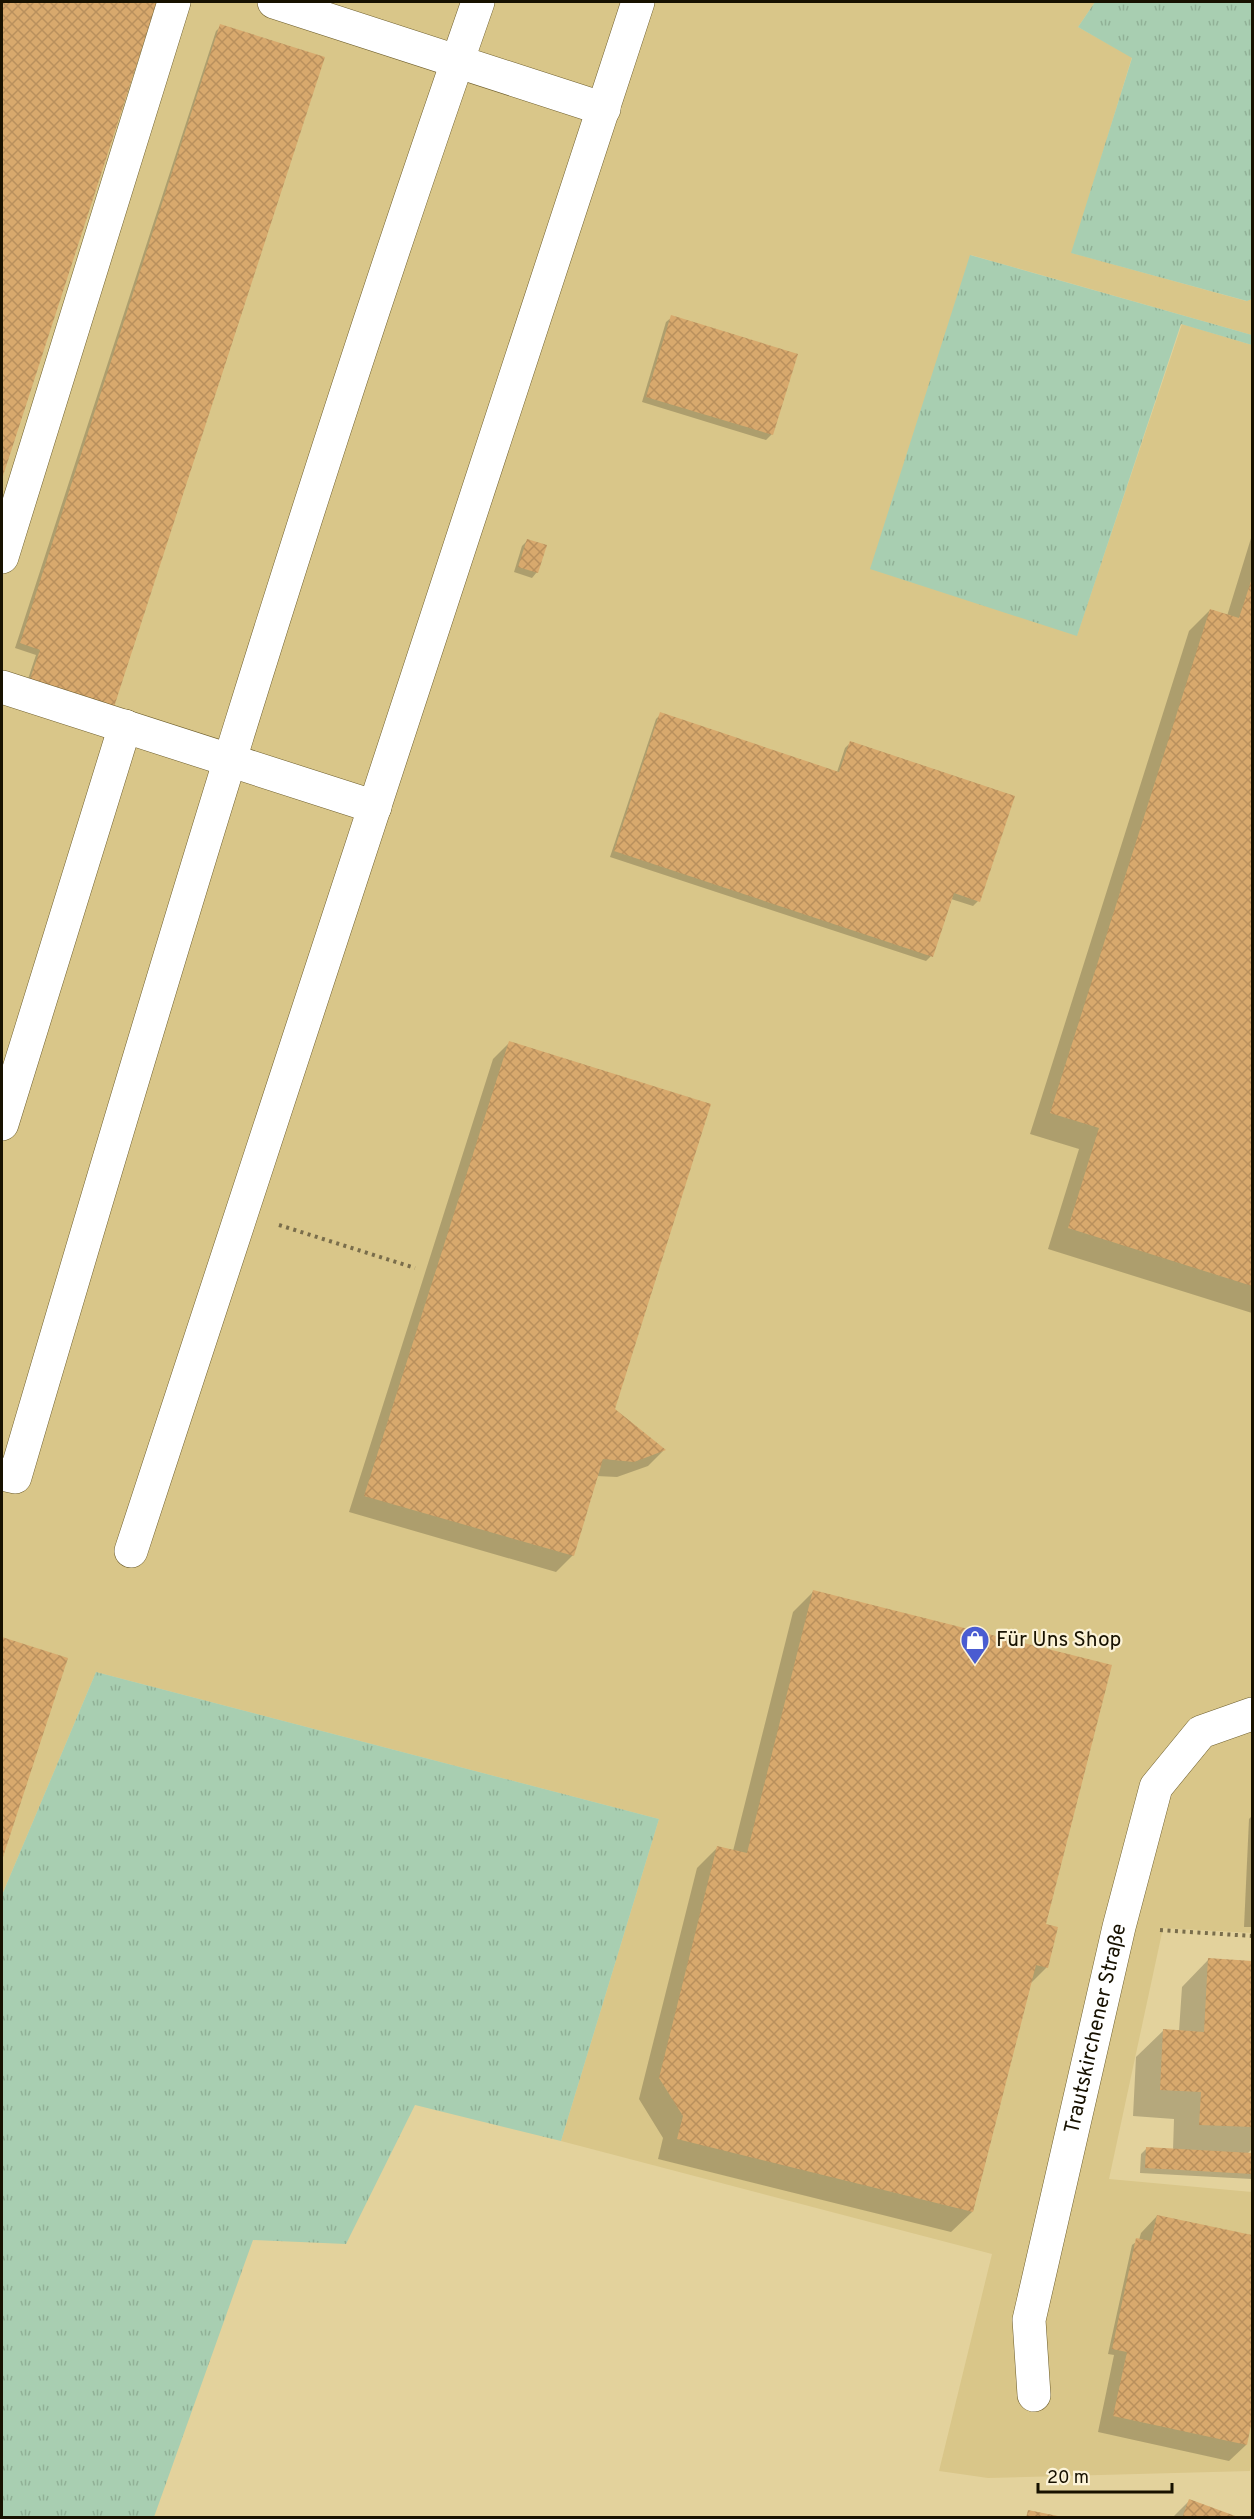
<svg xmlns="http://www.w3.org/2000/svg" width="1254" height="2519" viewBox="0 0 1254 2519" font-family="Overpass,sans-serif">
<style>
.built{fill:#d9c689}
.grass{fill:url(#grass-tufts)}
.shadow{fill:#0003}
.building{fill:url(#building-cross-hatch)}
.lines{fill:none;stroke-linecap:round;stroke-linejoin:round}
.minor-casing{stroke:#6e5e2c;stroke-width:34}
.path{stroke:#796d4b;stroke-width:4;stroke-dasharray:3 4.5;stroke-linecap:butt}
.minor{stroke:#fff;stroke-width:33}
.labels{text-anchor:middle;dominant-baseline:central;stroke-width:4.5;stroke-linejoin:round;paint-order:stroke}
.poi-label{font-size:21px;fill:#171100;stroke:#fcf3d8;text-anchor:start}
.street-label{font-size:21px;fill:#171100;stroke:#fcf3d8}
</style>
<defs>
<pattern id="grass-tufts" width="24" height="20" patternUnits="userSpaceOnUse" patternTransform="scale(1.5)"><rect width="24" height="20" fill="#a8ceb1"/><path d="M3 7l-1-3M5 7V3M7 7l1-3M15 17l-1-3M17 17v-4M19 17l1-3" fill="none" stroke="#90b096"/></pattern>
<pattern id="building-cross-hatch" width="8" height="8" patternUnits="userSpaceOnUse" patternTransform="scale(1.5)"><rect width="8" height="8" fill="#d8a96d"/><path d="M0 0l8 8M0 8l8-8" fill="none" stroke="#b9905d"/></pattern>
</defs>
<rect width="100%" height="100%" fill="#e3d29c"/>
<path class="built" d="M2 2H1095L1078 27 1132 57 1072 253 1246 301 1252 299V335L971 255 1077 635 1182 324 1252 345V1933L1163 1928 1109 2179 1252 2192V2461L1250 2471 988 2478 939 2471 992 2254 561 2141 659 1819 96 1672 2 1895Z"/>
<g class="grass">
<path d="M1095 2H1252V299L1247 301 1071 253 1132 58 1078 27Z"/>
<path d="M970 255 1252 335V345L1181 324 1077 636 870 569Z"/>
<path d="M96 1672 659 1819 561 2141 415 2105 346 2244 253 2240 154 2517H2V1895Z"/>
</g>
<g class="shadow">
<path d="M2 2H155L2 476Z"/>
<path d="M221 26 112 706 26 685 36 655 15 648 216 31Z"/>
<path d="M672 317 796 355 771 435 766 440 642 402 666 322Z"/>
<path d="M1252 535V1313L1048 1249 1079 1149 1030 1134 1189 631 1210 610 1227 616Z"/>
<path d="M527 541 537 572 532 578 514 572 522 546Z"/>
<path d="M661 714 837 772 845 748 850 743 978 901 973 906 951 899 931 956 926 961 610 857 656 719Z"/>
<path d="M509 1043 613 1409 664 1450 648 1466 617 1477 596 1476 573 1555 556 1572 349 1512 493 1059Z"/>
<path d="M814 1591 1044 1926 1047 1967 1030 1984 972 2212 951 2232 658 2159 663 2138 639 2099 697 1868 718 1847 733 1851 793 1612Z"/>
<path d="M3 1639 66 1659 2 1856V1640Z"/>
<path d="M1252 1816V1927H1244L1249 1819Z"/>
<path d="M1209 1959 1252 1962V2149L1247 2154 1252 2155V2179L1140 2173 1141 2154 1147 2148 1173 2150 1174 2119 1133 2116 1136 2057 1164 2030 1179 2031 1182 1987Z"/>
<path d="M1157 2216 1252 2236V2413L1246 2445 1229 2461 1098 2432 1114 2355 1108 2354 1132 2245 1139 2240 1141 2233Z"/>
<path d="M1189 2501 1235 2518H1172Z"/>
</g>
<g class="building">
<path d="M2 2H157L2 479Z"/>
<path d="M220 24 325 57 114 707 30 679 40 650 20 643Z"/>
<path d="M671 315 798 354 773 435 646 397Z"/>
<path d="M527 539 547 545 538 573 518 567Z"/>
<path d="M1252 578V1286L1068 1228 1099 1128 1050 1113 1210 609 1239 618Z"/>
<path d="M660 712 839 772 850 741 1015 796 980 902 954 893 933 957 614 851Z"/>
<path d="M509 1041 711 1104 615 1409 666 1450 634 1462 603 1459 574 1556 364 1496Z"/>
<path d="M813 1590 1112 1665 1046 1924 1058 1927 1048 1968 1036 1965 973 2212 677 2139 683 2116 659 2078 717 1846 747 1853Z"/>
<path d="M2 1637 68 1658 2 1860Z"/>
<path d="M1208 1958 1252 1961V2127L1199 2125 1201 2092 1160 2090 1163 2029 1204 2032Z"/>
<path d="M1146 2147 1252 2153V2174L1145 2168Z"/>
<path d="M1157 2215 1252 2235V2420L1247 2445 1113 2416 1127 2352 1112 2349 1136 2238 1151 2241Z"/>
<path d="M1189 2499 1238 2517V2518H1182Z"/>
<path d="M1028 2510 1058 2516V2518H1026Z"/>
</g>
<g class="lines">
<g class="minor-casing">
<g id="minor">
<path d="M274 2 604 109"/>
<path d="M2 557 174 2"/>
<path d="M2 687 375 807"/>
<path d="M2 1124 125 726"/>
<path d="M2 1474 15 1477C160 983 308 488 478 2"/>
<path d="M131 1551C299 1034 472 519 638 2"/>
<path id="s1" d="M1034 2395 1029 2320 1119 1927 1156 1787 1201 1732 1252 1714"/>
</g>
</g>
<g class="path">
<path d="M279 1225 415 1268"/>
<path d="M1160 1930 1252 1936"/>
</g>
<use href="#minor" class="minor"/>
</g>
<defs>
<g id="shop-pin" transform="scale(1.5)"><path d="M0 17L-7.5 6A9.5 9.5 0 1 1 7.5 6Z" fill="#4a5cd1" stroke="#fcf3d8"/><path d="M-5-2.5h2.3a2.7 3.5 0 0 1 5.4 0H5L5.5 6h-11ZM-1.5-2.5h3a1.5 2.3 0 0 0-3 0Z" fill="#fff"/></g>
</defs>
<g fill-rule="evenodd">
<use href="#shop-pin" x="975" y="1640"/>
</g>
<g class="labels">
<g class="poi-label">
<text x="996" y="1640">Für Uns Shop</text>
</g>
<g class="street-label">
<text stroke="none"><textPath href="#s1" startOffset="374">Trautskirchener Straße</textPath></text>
</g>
</g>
<rect width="1254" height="2519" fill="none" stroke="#171100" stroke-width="6"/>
<path d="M1038 2483v9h134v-9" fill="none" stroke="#171100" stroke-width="3"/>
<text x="1047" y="2483" font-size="18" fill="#171100" stroke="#fcf3d8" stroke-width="4.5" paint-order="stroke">20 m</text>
</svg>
